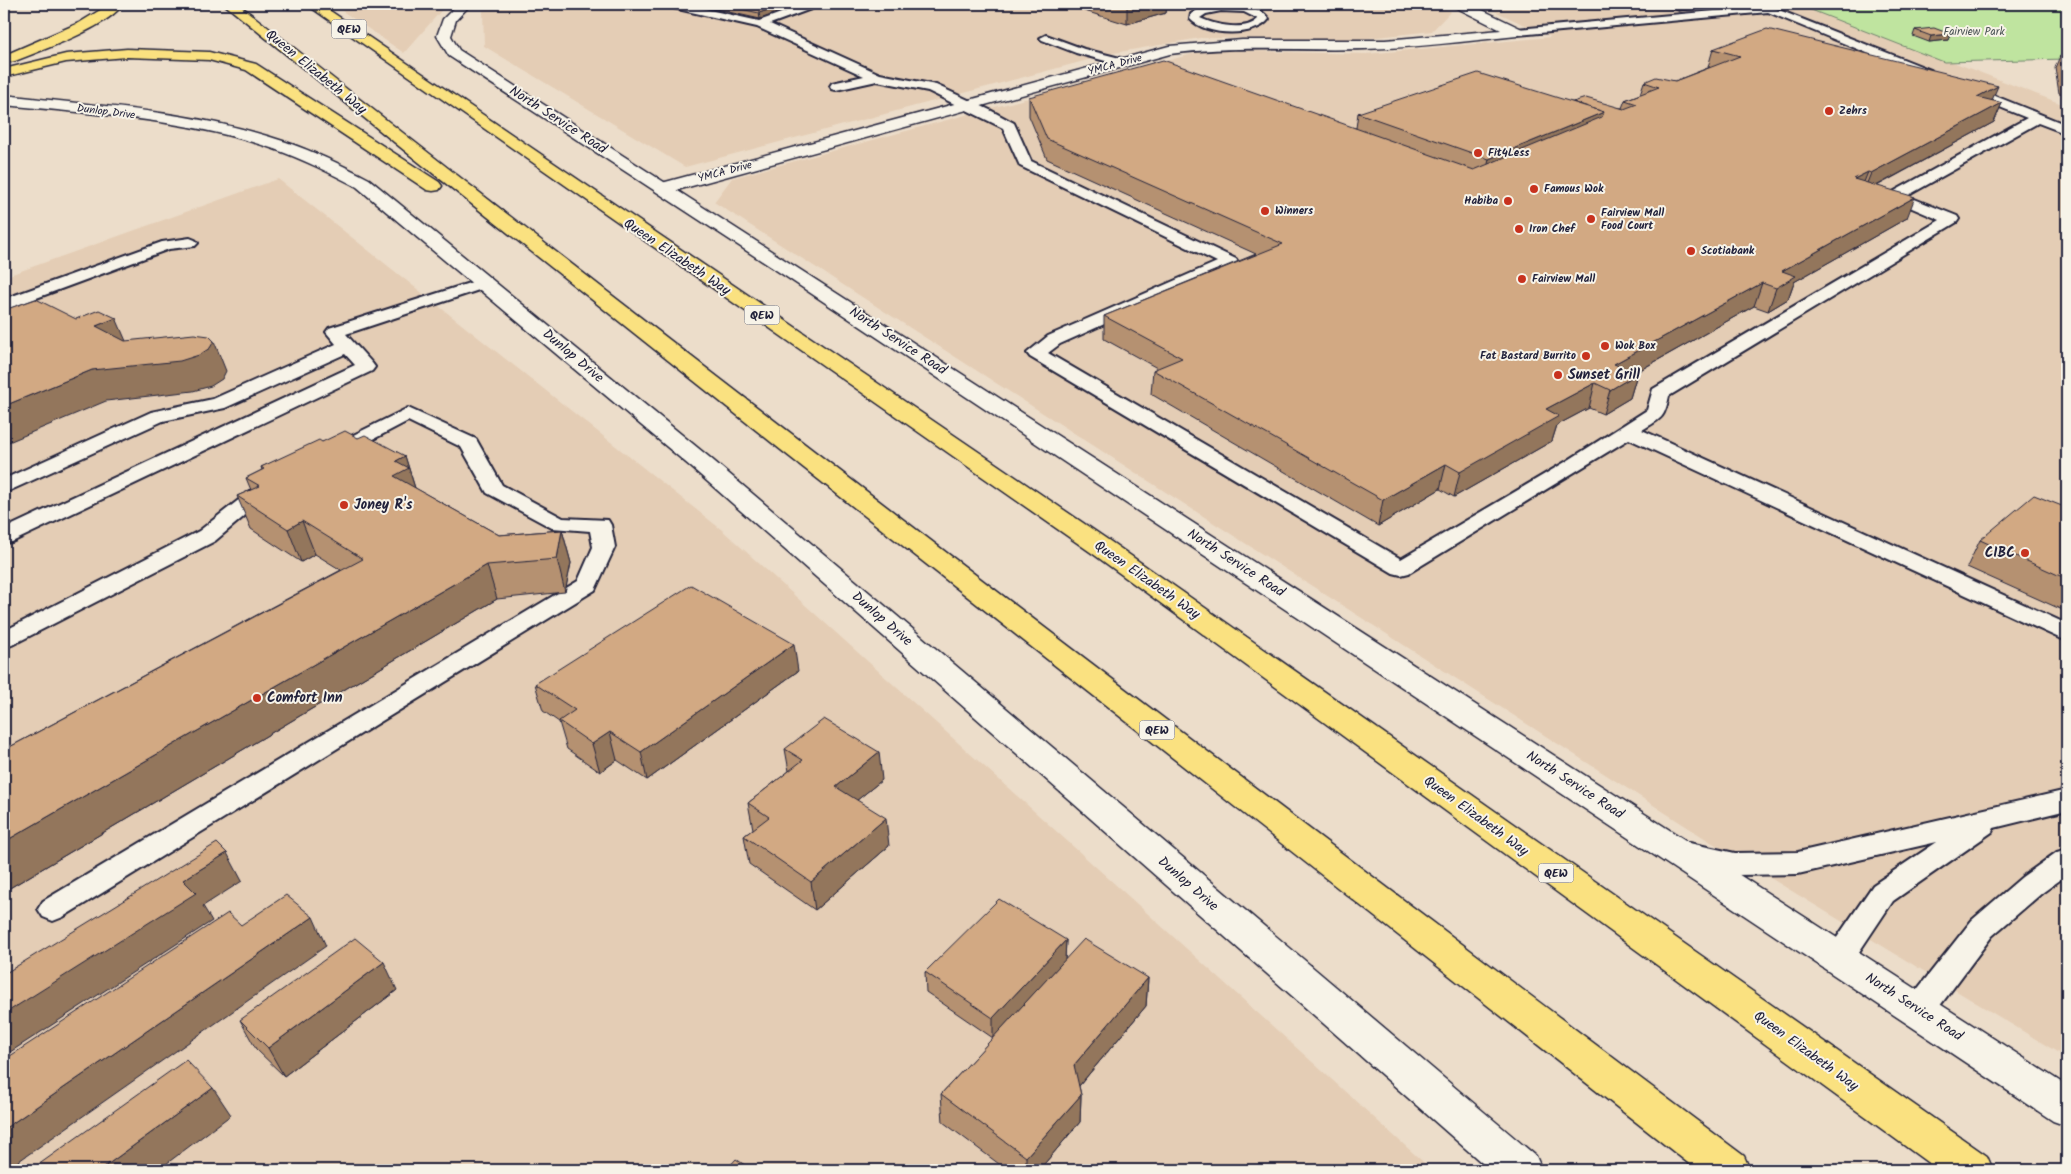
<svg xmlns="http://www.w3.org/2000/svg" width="2071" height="1174" viewBox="0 0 2071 1174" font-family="Kalam,sans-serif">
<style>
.built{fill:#e4cdb5}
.green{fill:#bfe49f;stroke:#70836d}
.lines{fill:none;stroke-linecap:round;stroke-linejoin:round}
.lane-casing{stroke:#22223b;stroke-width:4}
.street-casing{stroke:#22223b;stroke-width:3}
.secondary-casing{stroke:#22223b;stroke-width:3}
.highway-casing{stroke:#22223b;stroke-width:3}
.lane{fill:#f7f3e8;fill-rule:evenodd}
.street{fill:#f7f3e8;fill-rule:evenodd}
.secondary{fill:#f7f3e8;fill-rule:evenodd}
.highway{fill:#fae180;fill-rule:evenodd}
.wall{fill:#b59171;stroke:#22223b}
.shaded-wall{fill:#93765c;stroke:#22223b}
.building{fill:#d2a983;stroke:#22223b}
.poi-dot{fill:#c8321e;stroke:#f7f3e8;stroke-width:2}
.labels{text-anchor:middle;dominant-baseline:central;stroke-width:4;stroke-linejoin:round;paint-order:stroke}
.far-park-label{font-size:11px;fill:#495254;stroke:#f7f3e8}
.far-street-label{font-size:11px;fill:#22223b;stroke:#f7f3e8}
.far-poi-label{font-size:11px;font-weight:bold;fill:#22223b;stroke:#f7f3e8;text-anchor:start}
.shield{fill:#f7f3e8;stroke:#62616f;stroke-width:1}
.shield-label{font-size:12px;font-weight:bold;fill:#22223b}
.street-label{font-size:14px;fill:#22223b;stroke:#f7f3e8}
.poi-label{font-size:14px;font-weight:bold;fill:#22223b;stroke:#f7f3e8;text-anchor:start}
</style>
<rect width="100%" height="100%" fill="#ecddca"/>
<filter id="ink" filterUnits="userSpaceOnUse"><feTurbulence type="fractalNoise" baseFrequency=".02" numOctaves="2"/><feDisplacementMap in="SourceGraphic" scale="10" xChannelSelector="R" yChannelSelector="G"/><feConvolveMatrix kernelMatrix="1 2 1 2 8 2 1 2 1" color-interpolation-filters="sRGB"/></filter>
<g filter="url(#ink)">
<g class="built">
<path d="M332 4H447L404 53Z"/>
<path d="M497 4H1433L1451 11 1432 31 1350 40 1200 38 1114 53 685 167 484 46 483 10Z"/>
<path d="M1479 4H1802L2067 106V1058L1706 839 714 202 732 178 1207 50 1366 54 1551 37Z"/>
<path d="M278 179 722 530 1432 1170H4V277Z"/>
</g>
<path class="green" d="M1796 4H2067V59L1944 62Z"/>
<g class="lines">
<g class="lane-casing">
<g id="lane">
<path d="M664 4H682L759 21 806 4H820L819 6 770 24 880 74 936 85 990 110 1014 123 1031 161 1236 259 1238 262 1236 265 1060 344 1048 353 1401 559 1567 461 1647 410 1653 389 1940 220 1891 199 1889 196 1891 193 2027 118 1960 91 1958 88 1960 85H1968L2067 125V134L2038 123 1907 196 1957 216 1959 219 1957 222 1669 396C1664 419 1662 418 1642 430L2067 624V640L2059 638 1629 439 1409 573 1401 575 1393 573 1030 357 1027 353 1048 336 1217 262 1020 166 1003 128 928 91 877 81 836 90 832 89 830 86 832 83 864 76 757 27 669 7Z"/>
<path d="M1221 5C1238 5 1258 4 1269 19 1255 38 1205 36 1190 19L1191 14 1199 9ZM1221 11 1244 12 1258 19C1245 32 1215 25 1200 18L1206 14Z"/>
<path d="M1769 6 1931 70 1933 73 1927 77 1923 76 1768 12 1517 35 1511 32 1517 29Z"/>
<path d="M1046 35 1084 49 1128 60 1130 62 1124 66 1076 53 1042 40 1040 38Z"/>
<path d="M190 238 195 240 198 243 195 246 169 249 4 310V299L162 242Z"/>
<path d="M485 278 491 280 493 283 491 286 346 334 372 363 375 367 372 371 12 542 4 543V529L355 365 345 354 225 408 163 421 11 490 4 492V479L151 412 213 399 336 344 326 332 329 328Z"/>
<path d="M408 408 476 439 502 485 563 518 608 520 611 525 615 547 595 590 63 917 53 921 43 917 38 909 43 901 578 581 593 547 590 531 552 528 487 493 461 447 408 421 345 454 338 456 331 454 328 450 331 446Z"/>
<path d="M266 482 273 484 276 488 273 492 215 541 12 645 4 648V631L199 531 259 484Z"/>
<path d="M2067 790V810L1994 828 1992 832 1893 901 1849 967 1838 970 1827 967 1823 958 1873 885 1937 842 1798 874 1735 875 1675 861 1671 853 1675 845 1685 842 1735 853 1798 852Z"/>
<path d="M2067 849V875L2042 893 1992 936 1930 1019 1919 1023 1908 1019 1903 1010 1908 1001 1972 920 2022 877 2057 852Z"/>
</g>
</g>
<g class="street-casing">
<path id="street" d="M1454 4H1470L1522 29 1524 32 1517 36C1466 41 1416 48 1365 49 1300 51 1235 45 1170 54L670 192 664 193 658 192 655 188 658 184 1169 46 1242 40H1385L1501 30 1455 7Z"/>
</g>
<g class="secondary-casing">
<g id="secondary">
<path d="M458 4H471L456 20 451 36 459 50 2067 1086V1126L2053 1121 782 274 449 56 437 36 443 19Z"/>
<path d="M4 95C98 106 196 111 286 142 315 152 342 165 369 179L709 457 1536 1156 1542 1170H1490L691 467 357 187C330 173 303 159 274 149 188 119 94 114 4 105Z"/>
</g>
</g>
<g class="highway-casing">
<g id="highway">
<path d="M110 4H123C105 29 44 49 15 61L10 62 4 59 5 55 79 23Z"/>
<path d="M224 4H238C735 394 1238 777 1744 1156L1750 1170H1697L781 450 410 155Z"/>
<path d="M306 4H320L1114 544 1987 1156 1993 1170H1938L1096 556Z"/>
<path d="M127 49 209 52 256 64 439 182 442 186 439 190 433 191 427 190 246 70 209 60 127 57 66 62 4 77V69L66 54Z"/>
</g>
</g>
<use href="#lane" class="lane"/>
<use href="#street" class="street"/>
<use href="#secondary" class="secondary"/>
<use href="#highway" class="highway"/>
</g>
<g class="wall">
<path d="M693 4H802L760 19Z"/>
<path d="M1062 4H1177L1167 6 1166 13 1127 24Z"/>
<path d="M1659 4H1746L1678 11Z"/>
<path d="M1915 30 1950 34 1948 40 1929 42 1913 36Z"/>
<path d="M1713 49 1992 100 2002 103 1994 122 1877 186 1907 218 1794 282 1788 299 1768 311 1754 306 1635 373 1637 374 1630 398 1603 414 1589 408 1557 425 1552 441 1454 497 1440 489 1378 526 1151 394 1153 370 1157 368 1104 339V316L1256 254 1047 159 1029 116V97L1356 128 1358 113 1573 102 1622 108 1625 100 1640 94 1644 82 1675 81 1710 67H1708Z"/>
<path d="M2060 56 2067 57V94L2059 93 2055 68Z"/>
<path d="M358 438 405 456 415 488 499 535 562 530 571 563 565 592 497 599 8 889 4 885V750L341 570 315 554 301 562 251 529 237 496 251 490 246 478 262 470 261 467 322 442Z"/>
<path d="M2067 508V612L1967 567 1980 540Z"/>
<path d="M798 671 647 780 617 760 600 772 567 749 559 722 543 711 535 684Z"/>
<path d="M785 749 882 780 857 800 889 846 815 910 749 864 744 836 753 829 748 803 789 771Z"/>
<path d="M1066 940 1065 959 1148 978 1146 1006 1079 1086 1081 1095 1080 1122 1039 1170H1007L943 1122 941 1094 993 1038 926 992 925 972Z"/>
<path d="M397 990 284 1076 256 1049 240 1020Z"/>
</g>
<g class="shaded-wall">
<path d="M785 4H802L760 19 759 13Z"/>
<path d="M1127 4H1167L1166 13 1127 24Z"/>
<path d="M1168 4H1177L1168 6Z"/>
<path d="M1692 4H1746L1678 11 1679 5Z"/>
<path d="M1950 34 1948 40 1929 42 1931 36Z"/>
<path d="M1998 86 1990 105 1977 97Z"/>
<path d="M2002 103 1994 122 1863 193 1871 173Z"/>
<path d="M1604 112 1598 136 1484 185 1489 159Z"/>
<path d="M1868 172 1860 192 1854 179Z"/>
<path d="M1915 197 1907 218 1794 282 1788 299 1768 311 1782 271Z"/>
<path d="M1762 283 1754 306 1608 388 1614 364Z"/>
<path d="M116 318 129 348 96 326Z"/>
<path d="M214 341 226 371 222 379 211 386 193 391 106 401 4 444V406L92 370Z"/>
<path d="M1637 374 1630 398 1603 414 1610 390Z"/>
<path d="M1595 383 1589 408 1557 425 1552 441 1454 497 1460 472 1546 409Z"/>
<path d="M405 456 419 501 394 476 396 461Z"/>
<path d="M1446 464 1440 489 1378 526 1383 500Z"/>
<path d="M302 521 315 554 301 562 288 529Z"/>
<path d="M562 530 571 563 565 592 557 559Z"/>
<path d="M487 565 497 599 8 889 4 883V842Z"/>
<path d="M794 644 798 671 647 780 641 752Z"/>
<path d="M610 732 617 760 600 772 592 744Z"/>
<path d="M879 752 882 780 840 814 836 787Z"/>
<path d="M886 818 889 846 815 910 811 882Z"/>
<path d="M227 853 242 881 203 906 212 921 4 1056V1014L183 880Z"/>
<path d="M313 917 326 946 6 1170H4V1129Z"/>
<path d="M1066 940 1065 960 993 1038V1018Z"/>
<path d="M384 962 397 990 284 1076 268 1048Z"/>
<path d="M1148 978 1146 1006 1073 1093 1074 1065Z"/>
<path d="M213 1088 231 1115 158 1170H100Z"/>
<path d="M1081 1095 1080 1122 1039 1170H1026V1157Z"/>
</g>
<g class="building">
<path d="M718 4H785L759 13Z"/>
<path d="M1676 4H1692L1679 5Z"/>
<path d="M1934 28 1950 34 1931 36 1915 30Z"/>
<path d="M1767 29 1998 86 1977 97 2002 103 1871 173 1868 172 1854 179 1915 197 1782 271 1796 276 1776 288 1762 283 1614 364 1637 374 1610 390 1595 383 1546 409 1559 416 1460 472 1446 464 1383 500 1153 370 1182 358 1104 316 1283 244 1047 139 1029 97 1163 60 1474 170 1602 117 1604 112 1573 102 1586 98 1624 109 1637 104 1625 100 1659 87 1644 82 1656 77 1675 81 1740 56 1713 49Z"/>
<path d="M2060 56 2067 57V80H2065Z"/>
<path d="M1478 73 1604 112 1489 159 1358 113Z"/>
<path d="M36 299 76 319 99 310 116 318 96 326 125 341 194 334 209 336 214 341 210 348 199 355 180 361 92 370 4 406V310Z"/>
<path d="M345 431 358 438 365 435 405 456 396 461 409 468 394 476 499 535 562 530 557 559 487 565 4 842V750L363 559 302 521 288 529 237 496 260 486 246 478 264 469 261 467 319 440 322 442Z"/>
<path d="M2034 495 2067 508V579L1980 540Z"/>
<path d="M691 585 794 644 641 752 610 732 592 744 559 721 575 710 535 684Z"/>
<path d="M824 719 879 752 836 787 886 818 811 882 744 836 769 817 748 803 803 760 785 749Z"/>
<path d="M217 843 227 853 183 880 196 893 4 1014V974Z"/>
<path d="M286 895 313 917 4 1129V1060L228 913 241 925Z"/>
<path d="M999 899 1066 940 993 1018 925 972Z"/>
<path d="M355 938 384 962 268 1048 240 1020Z"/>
<path d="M1084 939 1148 978 1074 1065 1081 1095 1026 1157 941 1094Z"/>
<path d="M186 1060 213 1088 100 1170H31Z"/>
<path d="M736 1159 752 1170H726Z"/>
</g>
</g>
<g class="poi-dot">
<circle cx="1829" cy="111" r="5"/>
<circle cx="1478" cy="153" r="5"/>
<circle cx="1534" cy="189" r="5"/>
<circle cx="1508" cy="201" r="5"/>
<circle cx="1265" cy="211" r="5"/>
<circle cx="1591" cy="219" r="5"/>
<circle cx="1519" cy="229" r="5"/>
<circle cx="1691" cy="251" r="5"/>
<circle cx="1522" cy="279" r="5"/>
<circle cx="1605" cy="346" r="5"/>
<circle cx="1586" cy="356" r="5"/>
<circle cx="1558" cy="375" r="5"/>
<circle cx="344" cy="505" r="5"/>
<circle cx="2025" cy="553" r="5"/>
<circle cx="257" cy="698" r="5"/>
</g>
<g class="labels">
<g class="far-park-label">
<text x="1974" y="32">Fairview Park</text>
</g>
<g class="far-street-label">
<text transform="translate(1115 65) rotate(-15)">YMCA Drive</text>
<text transform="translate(106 112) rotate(7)">Dunlop Drive</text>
<text transform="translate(725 172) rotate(-15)">YMCA Drive</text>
</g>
<g class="far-poi-label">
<text x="1839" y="111">Zehrs</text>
<text x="1488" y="153">Fit4Less</text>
<text x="1544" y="189">Famous Wok</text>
<text x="1498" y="201" text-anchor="end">Habiba</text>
<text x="1275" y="211">Winners</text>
<text x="1601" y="213">Fairview Mall<tspan x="1601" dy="13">Food Court</tspan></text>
<text x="1529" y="229">Iron Chef</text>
<text x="1701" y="251">Scotiabank</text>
<text x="1532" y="279">Fairview Mall</text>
<text x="1615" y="346">Wok Box</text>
<text x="1576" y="356" text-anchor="end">Fat Bastard Burrito</text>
</g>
<g class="shield">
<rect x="331.5" y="19.5" width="35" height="19" rx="4"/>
<rect x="744.5" y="305.5" width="35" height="19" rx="4"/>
<rect x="1139.5" y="720.5" width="35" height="19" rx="4"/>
<rect x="1538.5" y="863.5" width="35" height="19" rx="4"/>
</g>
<g class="shield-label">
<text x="349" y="29">QEW</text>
<text x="762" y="315">QEW</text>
<text x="1157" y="730">QEW</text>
<text x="1556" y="873">QEW</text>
</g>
<g class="street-label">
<text transform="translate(316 72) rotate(39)">Queen Elizabeth Way</text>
<text transform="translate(558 120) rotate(33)">North Service Road</text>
<text transform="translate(677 257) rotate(34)">Queen Elizabeth Way</text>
<text transform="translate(898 341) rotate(33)">North Service Road</text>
<text transform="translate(573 356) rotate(40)">Dunlop Drive</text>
<text transform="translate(1236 563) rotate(33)">North Service Road</text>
<text transform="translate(1147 580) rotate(35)">Queen Elizabeth Way</text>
<text transform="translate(882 619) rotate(41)">Dunlop Drive</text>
<text transform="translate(1575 785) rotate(33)">North Service Road</text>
<text transform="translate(1476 816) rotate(36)">Queen Elizabeth Way</text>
<text transform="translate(1188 884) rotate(41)">Dunlop Drive</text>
<text transform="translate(1914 1007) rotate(33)">North Service Road</text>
<text transform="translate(1806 1051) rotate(36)">Queen Elizabeth Way</text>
</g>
<g class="poi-label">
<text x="1568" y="375">Sunset Grill</text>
<text x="354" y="505">Joney R's</text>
<text x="2015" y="553" text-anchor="end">CIBC</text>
<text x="267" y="698">Comfort Inn</text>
</g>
</g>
<rect width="2071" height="1174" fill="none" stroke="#f7f3e8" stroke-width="20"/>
<rect x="10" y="10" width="2051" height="1154" fill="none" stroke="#22223b" stroke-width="2" filter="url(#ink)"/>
</svg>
